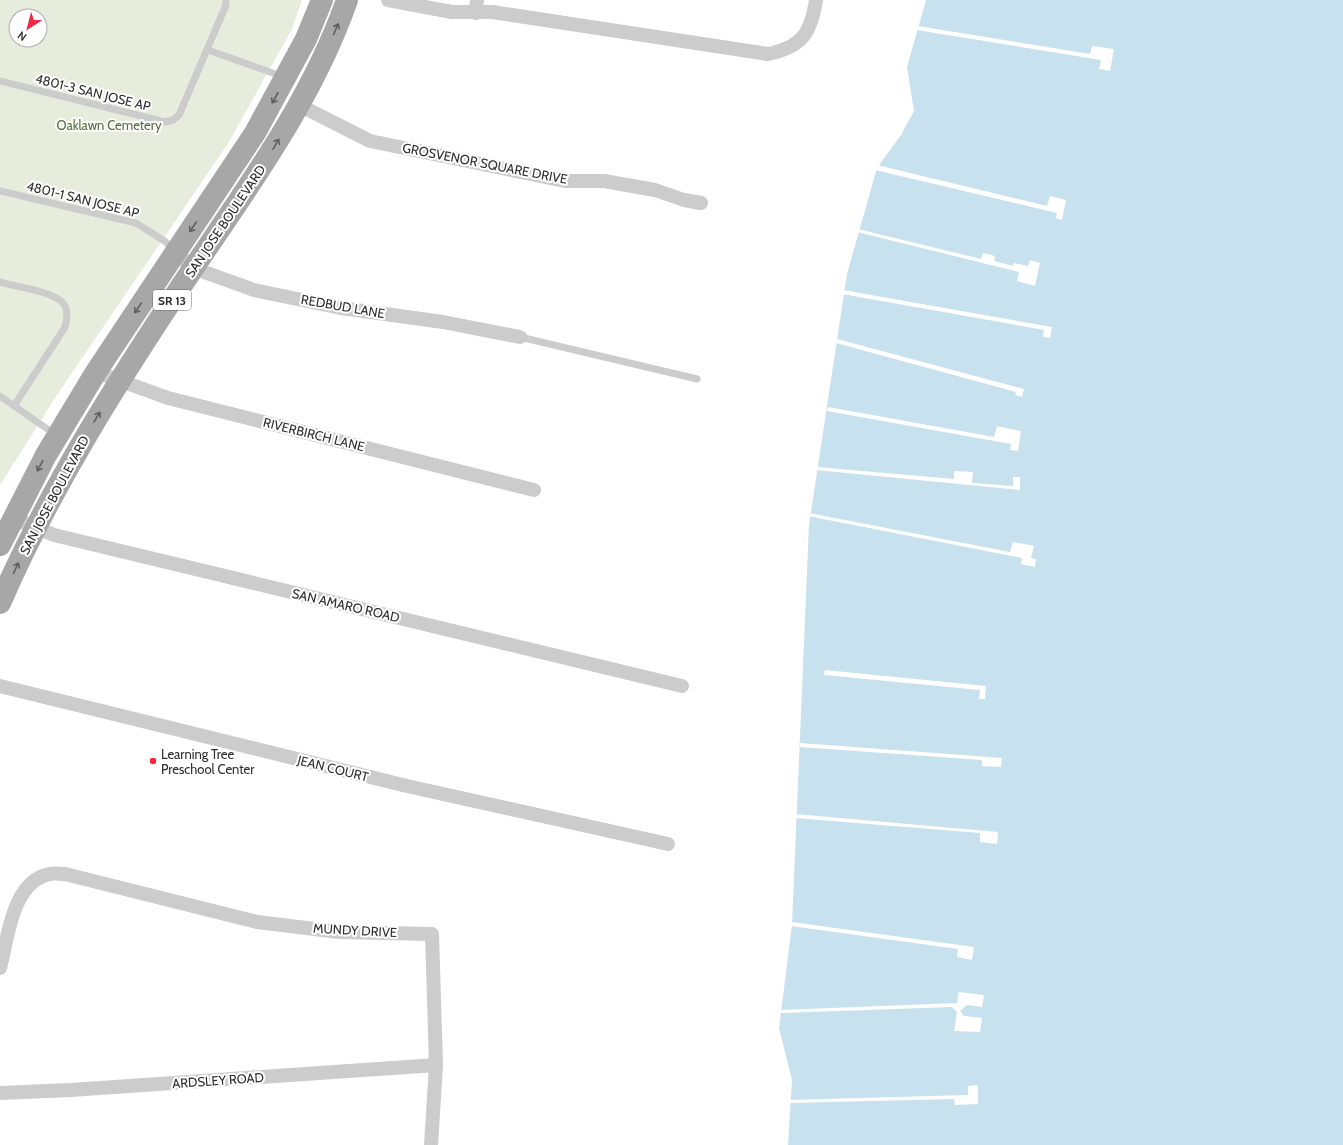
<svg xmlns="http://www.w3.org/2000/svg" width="1343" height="1145" viewBox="0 0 1343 1145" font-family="Cabin,sans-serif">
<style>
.green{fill:#e6eddd;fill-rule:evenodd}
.water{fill:#c8e1ee}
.pier{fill:#fff}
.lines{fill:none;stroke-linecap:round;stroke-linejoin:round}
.lane{stroke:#ccc;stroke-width:7}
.street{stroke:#ccc;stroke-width:14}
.primary{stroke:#a7a7a7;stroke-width:22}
.oneway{stroke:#5f5f5f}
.poi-dot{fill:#f02841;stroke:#fff;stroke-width:1.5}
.labels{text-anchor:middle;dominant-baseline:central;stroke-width:4;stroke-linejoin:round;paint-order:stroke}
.shield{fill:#fff;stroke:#6d6d6d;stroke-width:1}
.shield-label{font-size:12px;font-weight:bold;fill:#2f2f2f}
.street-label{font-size:13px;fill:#2f2f2f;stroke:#fff}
.park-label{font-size:13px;fill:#556e3a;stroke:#fff}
.poi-label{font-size:13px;fill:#2f2f2f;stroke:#fff;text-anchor:start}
</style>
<rect width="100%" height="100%" fill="#fff"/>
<path class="green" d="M0 0H302L292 29 229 142 57 395 0 485ZM16 16H40V40H16Z"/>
<path class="water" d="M926 0H1343V1145H788L792 1080 779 1028 792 925 809 525 847 274 877 168 901 135 914 111 907 67Z"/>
<g class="pier">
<path d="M918 26 1090 54 1092 46 1114 49 1110 71 1099 69 1101 60 917 30Z"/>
<path d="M877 165 1047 206 1050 196 1066 200 1062 220 1056 218 1057 213 875 170Z"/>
<path d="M858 229 981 259 983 253 995 256 994 261 1013 266 1014 263 1028 266 1030 260 1040 263 1035 286 1017 281 1019 272 857 232Z"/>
<path d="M843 290 1052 327 1050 338 1043 337 1044 330 842 294Z"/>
<path d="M837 339 1024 389 1022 397 1015 395 1016 392 836 343Z"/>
<path d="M828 407 994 437 997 426 1021 431 1018 451 1010 450 1011 444 827 411Z"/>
<path d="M816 467 954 479V471L973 472 972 483 1013 486V477H1020V490L816 470Z"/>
<path d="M809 513 1010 552 1013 542 1034 546 1031 558 1036 559 1035 567 1021 564 1022 558 808 516Z"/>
<path d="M825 670 986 686 985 699H979L980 690 824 675Z"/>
<path d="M800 743 1002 758 1001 767 982 766V760L800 747Z"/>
<path d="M795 814 998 832 997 844 980 842V833L795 818Z"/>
<path d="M792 922 974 947 972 960 957 957 958 949 791 926Z"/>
<path d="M959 992 984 995 982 1007 967 1005 960 1011 964 1016 982 1018 980 1032 954 1031 957 1012 952 1007 781 1013V1010L957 1003Z"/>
<path d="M978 1085V1104L955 1105 954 1099 788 1103V1100L968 1095V1086Z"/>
</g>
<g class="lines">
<g class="lane">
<path d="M208 50 284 77"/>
<path d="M0 81 165 122 173 120 179 115 226 5V0"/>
<path d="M0 191 136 223 166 242 173 250"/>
<path d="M0 282C16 287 52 291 63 303 69 309 67 319 65 327L14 406"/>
<path d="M520 337 697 379"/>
<path d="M0 396 56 435"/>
</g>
<g class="street">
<path d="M388 0 452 12H492L768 54C802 47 811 33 816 0"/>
<path d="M476 13 477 0"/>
<path d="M299 105 370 141 565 181H604L655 190 684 200 701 203"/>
<path d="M175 252 193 268 254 290 341 308 443 322 520 337"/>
<path d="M96 372 168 398 534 490"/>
<path d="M13 518 54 535 682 686"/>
<path d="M0 686 407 786 668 844"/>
<path d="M0 968C8 938 12 881 50 874 54 873 60 874 65 874L257 922 339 932 432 934 436 1065 431 1145"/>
<path d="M0 1093 71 1090 436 1065"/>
</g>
<g class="primary">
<path d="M0 545 46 455 96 372 255 133 306 39 322 0"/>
<path d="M0 603C51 486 119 379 190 273 249 185 312 100 347 0"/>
</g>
</g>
<defs><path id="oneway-shaft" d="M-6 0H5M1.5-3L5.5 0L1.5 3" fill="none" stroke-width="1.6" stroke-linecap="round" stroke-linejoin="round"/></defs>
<g class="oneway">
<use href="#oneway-shaft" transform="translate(336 29) rotate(-67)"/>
<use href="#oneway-shaft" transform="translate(275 98) rotate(119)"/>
<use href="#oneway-shaft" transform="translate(276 144) rotate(-60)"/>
<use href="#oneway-shaft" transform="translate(193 227) rotate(124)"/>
<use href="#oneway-shaft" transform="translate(138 308) rotate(124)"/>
<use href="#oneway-shaft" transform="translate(97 417) rotate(-58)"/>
<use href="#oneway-shaft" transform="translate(40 466) rotate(118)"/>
<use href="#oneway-shaft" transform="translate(16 568) rotate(-65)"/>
</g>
<circle class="poi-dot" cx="153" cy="761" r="4"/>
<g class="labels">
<rect class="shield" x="153" y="290" width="38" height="20" rx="3"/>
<g class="shield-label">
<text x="172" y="300">SR 13</text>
</g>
<g class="street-label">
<text transform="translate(93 92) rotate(14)">4801-3 SAN JOSE AP</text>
<text transform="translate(485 163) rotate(11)">GROSVENOR SQUARE DRIVE</text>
<text transform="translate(83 199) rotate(14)">4801-1 SAN JOSE AP</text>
<text transform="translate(225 221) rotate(-56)">SAN JOSE BOULEVARD</text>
<text transform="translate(343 306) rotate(10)">REDBUD LANE</text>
<text transform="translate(314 434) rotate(14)">RIVERBIRCH LANE</text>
<text transform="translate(54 495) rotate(-62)">SAN JOSE BOULEVARD</text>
<text transform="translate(346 605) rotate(13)">SAN AMARO ROAD</text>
<text transform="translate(333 768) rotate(14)">JEAN COURT</text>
<text transform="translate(355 930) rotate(3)">MUNDY DRIVE</text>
<text transform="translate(218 1080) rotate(-4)">ARDSLEY ROAD</text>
</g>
<g class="park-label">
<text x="109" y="125">Oaklawn Cemetery</text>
</g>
<g class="poi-label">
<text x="161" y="754">Learning Tree<tspan x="161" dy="15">Preschool Center</tspan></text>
</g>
</g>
<g transform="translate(28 28) rotate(216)"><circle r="19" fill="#ffffff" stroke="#acacac"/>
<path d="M0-3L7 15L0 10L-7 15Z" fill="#f02841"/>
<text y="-6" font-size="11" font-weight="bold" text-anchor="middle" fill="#2f2f2f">N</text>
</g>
</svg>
